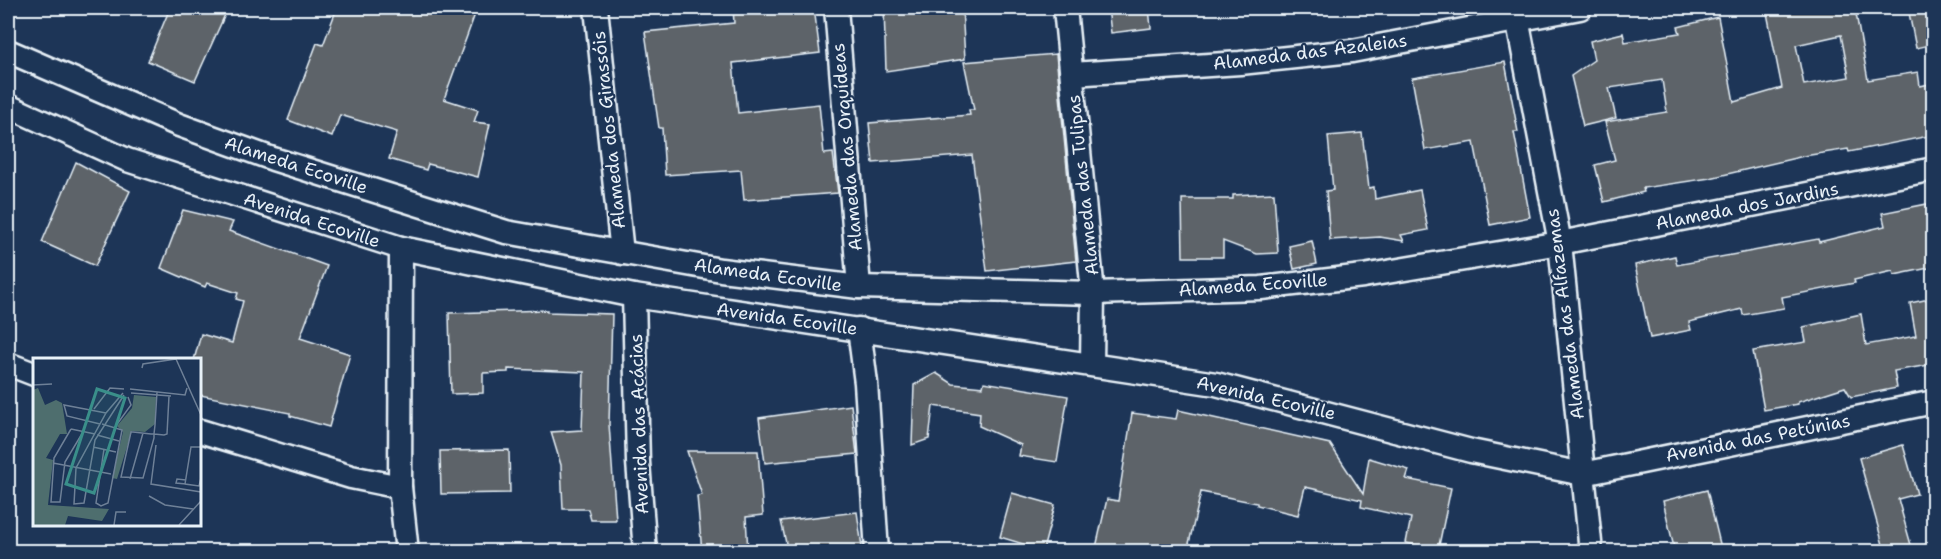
<svg xmlns="http://www.w3.org/2000/svg" width="1941" height="559" viewBox="0 0 1941 559" font-family="'Shantell Sans',sans-serif">
<style>
.building{fill:#5d6469;stroke:#e8f1f8;stroke-width:1.5;fill-rule:evenodd}
.lines{fill:none;stroke-linecap:round;stroke-linejoin:round}
.minor-casing{stroke:#e8f1f8;stroke-width:27}
.minor{stroke:#1d3557;stroke-width:22}
.labels{text-anchor:middle;dominant-baseline:central;stroke-width:4.5;stroke-linejoin:round;paint-order:stroke}
.street-label{font-size:18px;fill:#e8f1f8;stroke:#1d3557}
.inset-road{fill:none;stroke:#6e8097;stroke-width:1.5}
.view{fill:#3a8f8a;fill-opacity:0.15;stroke:#3a8f8a;stroke-width:3}
.inset-edge{fill:none;stroke:#e8f1f8;stroke-width:3}
</style>
<rect width="100%" height="100%" fill="#1d3557"/>
<filter id="ink" filterUnits="userSpaceOnUse"><feTurbulence type="fractalNoise" baseFrequency=".0167" numOctaves="2"/><feDisplacementMap in="SourceGraphic" scale="12" xChannelSelector="R" yChannelSelector="G"/><feConvolveMatrix kernelMatrix="1 2 1 2 8 2 1 2 1" color-interpolation-filters="sRGB"/></filter>
<g filter="url(#ink)">
<g class="building">
<path d="M170 8H228L195 81 148 61Z"/>
<path d="M337 8H447L475 14 444 99 478 110 474 122 490 124 478 177 428 164 426 170 389 159 397 132 340 115 332 137 288 120 317 43 323 45Z"/>
<path d="M733 8H814L820 53 733 63 738 113 819 104 824 154 833 153 838 193 744 200 741 170 665 175 662 128H659L645 32 734 23Z"/>
<path d="M884 8H962L965 59 886 71Z"/>
<path d="M1108 8H1149L1151 28 1111 33Z"/>
<path d="M1766 8H1855L1868 80 1918 72 1920 86 1934 83V135L1849 152 1848 149 1804 156 1710 178 1643 188 1644 192 1604 202 1595 165 1615 160 1605 122 1667 112 1662 80 1609 88 1616 118 1583 126 1571 76 1594 60 1590 41 1623 33 1625 42 1680 33 1678 27 1718 17 1734 102 1782 88ZM1841 35 1849 77 1804 85 1796 45Z"/>
<path d="M1908 8H1934V44L1916 48Z"/>
<path d="M1056 54 1076 261 987 271 972 155 873 163 869 123 970 115 969 110H974L964 62Z"/>
<path d="M1505 62 1518 132H1514L1530 217 1490 225 1474 142 1425 150 1412 78Z"/>
<path d="M1362 133 1369 188 1374 187 1375 199 1420 190 1428 230 1401 235 1404 241 1380 237 1330 240 1326 191 1333 190 1328 136Z"/>
<path d="M76 162 130 191 95 266 42 242Z"/>
<path d="M1274 193 1278 253 1257 254 1223 241V257H1183L1182 199H1233V195Z"/>
<path d="M1927 204 1928 209H1934V267L1894 275 1893 271 1854 280 1855 283 1782 297 1784 308 1743 315 1742 309 1689 322 1691 330 1650 338 1635 265 1675 256 1677 265 1818 239 1819 242 1885 226 1882 213Z"/>
<path d="M183 210 233 222 229 231 327 266 300 338 350 354 329 427 290 416V413L200 395V360H194L201 334 232 343 243 301 236 299 238 293 207 283 205 287 161 268Z"/>
<path d="M1312 241 1317 264 1294 269 1289 246Z"/>
<path d="M1934 298V364L1894 371 1897 388 1851 397 1845 387 1798 402V404L1764 410 1753 351 1806 342 1803 327 1861 314 1866 345 1916 336 1910 303Z"/>
<path d="M547 310V312L612 314 609 424 616 520H591L588 509H563L561 465 551 432 582 430 584 372 508 369V372L483 373V393L451 394 449 313Z"/>
<path d="M936 373 953 384 983 387 984 382 1068 396 1057 462 1019 456 1021 445 979 426 980 413 933 406 929 439 912 445 914 385Z"/>
<path d="M851 405 857 454 765 463 759 418Z"/>
<path d="M1178 410 1330 444 1363 494 1369 458 1409 470 1406 479 1451 488 1438 550 1406 543 1411 518 1361 507 1362 500 1305 487 1298 515 1257 505V503L1201 492 1187 552H1095L1107 499 1118 501 1132 413 1176 419Z"/>
<path d="M1903 445 1917 494 1898 499 1913 552H1885L1859 458Z"/>
<path d="M509 450 510 493 441 494 440 451Z"/>
<path d="M687 451H758L763 515 746 517 748 552H702L697 496 702 495Z"/>
<path d="M1707 490 1722 552H1675L1663 501Z"/>
<path d="M1012 493 1055 505 1043 550 1000 537Z"/>
<path d="M857 512 862 547 834 552H788L781 521Z"/>
</g>
<g class="lines">
<g class="minor-casing">
<g id="minor">
<path d="M596 8 622 253"/>
<path d="M836 8 859 287"/>
<path d="M1065 8 1093 293 1092 364"/>
<path d="M1515 8 1560 243 1591 552"/>
<path d="M8 51 179 125 273 159 506 232 721 270 859 287 1093 293 1261 288 1363 276 1560 243 1934 169"/>
<path d="M1072 74 1240 63 1352 51 1580 8"/>
<path d="M8 106 127 160 401 248 634 296 1216 384 1471 451 1583 474 1934 402"/>
<path d="M401 248 400 487 407 552"/>
<path d="M634 296 638 462 645 552"/>
<path d="M859 329 866 383 877 552"/>
<path d="M8 364 34 374"/>
<path d="M200 431 351 477 400 487"/>
</g>
</g>
<use href="#minor" class="minor"/>
</g>
</g>
<g class="labels">
<g class="street-label">
<text transform="translate(1310 52) rotate(-7)">Alameda das Azaleias</text>
<text transform="translate(609 130) rotate(-96)">Alameda dos Girassóis</text>
<text transform="translate(847 147) rotate(-95)">Alameda das Orquídeas</text>
<text transform="translate(296 165) rotate(18)">Alameda Ecoville</text>
<text transform="translate(1083 185) rotate(-96)">Alameda das Tulipas</text>
<text transform="translate(1747 206) rotate(-11)">Alameda dos Jardins</text>
<text transform="translate(312 220) rotate(18)">Avenida Ecoville</text>
<text transform="translate(768 275) rotate(8)">Alameda Ecoville</text>
<text transform="translate(1253 285) rotate(-4)">Alameda Ecoville</text>
<text transform="translate(1565 314) rotate(-97)">Alameda das Alfazemas</text>
<text transform="translate(787 319) rotate(8)">Avenida Ecoville</text>
<text transform="translate(1266 398) rotate(13)">Avenida Ecoville</text>
<text transform="translate(639 424) rotate(-92)">Avenida das Acácias</text>
<text transform="translate(1758 438) rotate(-11)">Avenida das Petúnias</text>
</g>
</g>
<g transform="translate(33 358)">
<rect width="168" height="168" fill="#1d3557"/>
<path d="M5 30 12 47 23 42 29 45 34 76H27L13 100 20 102 15 147 76 151 69 163 35 158 32 167H0V32Z" fill="#4e6e6e"/>
<path d="M101 37 123 39 122 66 112 74 99 73 84 121 79 120 90 74 84 68 99 50Z" fill="#4e6e6e"/>
<path class="inset-road" d="M143 1 168 57M109 10 110 6 143 1M0 27 19 26M97 31 152 37 154 30M124 34 122 67 121 76V80L110 120 88 119 98 74H100L118 76H121L131 77 134 76 136 38M90 35 73 55 43 110 41 146 51 145 62 82 91 37M98 35 138 38M61 51 77 30 91 31M67 66 34 58 31 47 73 55M69 66 89 72 75 145 68 148 63 145 71 91M82 69 98 47 95 39M38 71 21 100 18 144H27L32 104 50 74M38 71 62 76M64 77 86 83M123 87 118 126 168 134M60 89 83 94M168 89H158L152 126 166 128 168 120M20 105 78 116M97 121 110 75M153 126 143 125 144 121 153 122M116 138 132 147 160 151M81 167 83 154H93M146 167 168 143"/>
<path class="view" d="M64 31 92 40 61 135 33 126Z"/>
<rect width="168" height="168" class="inset-edge"/>
</g>
<rect width="1941" height="559" fill="none" stroke="#1d3557" stroke-width="30"/>
<rect x="15" y="15" width="1911" height="529" fill="none" stroke="#e8f1f8" stroke-width="2" filter="url(#ink)"/>
</svg>
